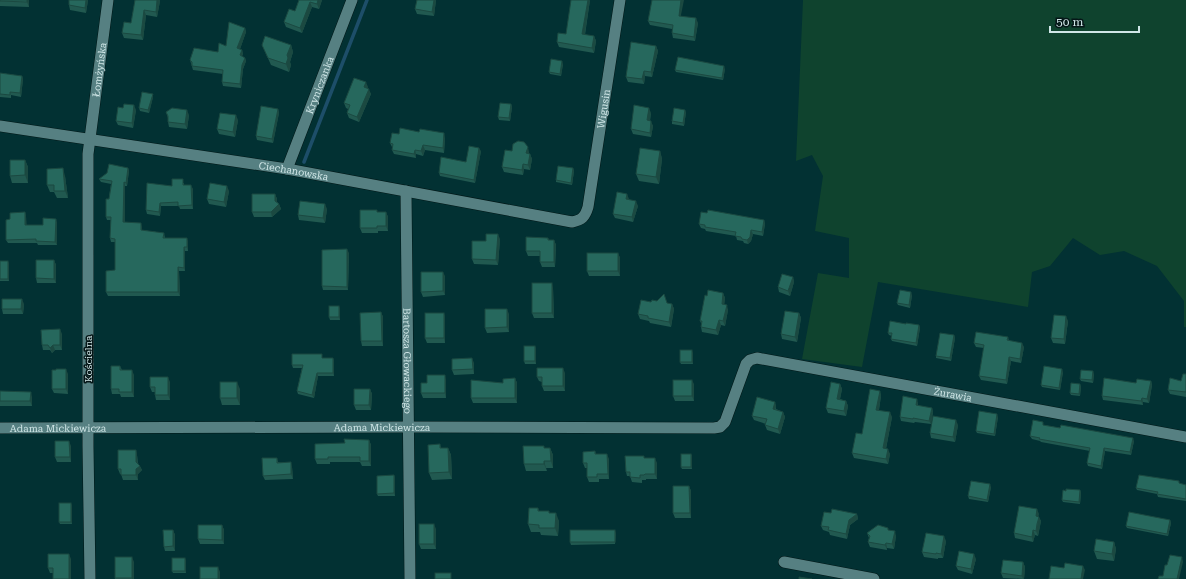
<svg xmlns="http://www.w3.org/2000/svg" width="1186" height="579" viewBox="0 0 1186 579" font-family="'Roboto Serif',serif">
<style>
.green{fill:#0f432e}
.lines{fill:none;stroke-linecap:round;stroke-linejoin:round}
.stream{stroke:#1d4e69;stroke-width:3.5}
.minor-casing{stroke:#021717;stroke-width:12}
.minor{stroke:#568082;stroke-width:11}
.wall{fill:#215950}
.shaded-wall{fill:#1b4941}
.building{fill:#26685d;stroke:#1b4941}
.labels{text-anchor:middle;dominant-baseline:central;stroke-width:3;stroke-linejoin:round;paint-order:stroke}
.street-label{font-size:10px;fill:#d0e6e7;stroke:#051617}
</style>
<rect width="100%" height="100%" fill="#023133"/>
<path class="green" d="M803 0H1186V327H1184V301L1157 266 1124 251 1100 255 1073 238 1050 266 1032 272 1028 307 878 282 862 367 802 359 818 273 849 278V238L815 231 823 176 812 155 796 161Z"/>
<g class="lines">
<path class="stream" d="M304 162 367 0"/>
<g class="minor-casing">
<g id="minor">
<path id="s1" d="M0 126 287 169 572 222C582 220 585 217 588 207L620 0"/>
<path id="s2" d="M287 169 352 0"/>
<path id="s3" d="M406 191 410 579"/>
<path id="s4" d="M0 428 408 427 714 428 720 427 725 422 746 364 750 360 757 358 1186 437"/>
<path d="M784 562 874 579"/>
<path id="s5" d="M90 579 88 446V154L108 0"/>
</g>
</g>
<use href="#minor" class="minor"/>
</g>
<g class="wall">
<path d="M0 0H29V7L0 6Z"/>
<path d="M69 0H88L86 13 70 10 69 5Z"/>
<path d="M135 0H160V1L157 17 146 15 143 40 124 38 122 33 131 23Z"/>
<path d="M299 0H322L319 9 312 7 302 33 286 27 284 22 295 11Z"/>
<path d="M417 0H436L434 16 417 14 415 9Z"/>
<path d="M590 0 585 35 594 36 596 41 594 53 559 47 557 42 566 34Z"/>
<path d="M681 16 698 23 695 41 673 38 672 33V29L650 25 648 21Z"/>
<path d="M245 28 246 32 240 49 242 50 243 54 242 56 245 58 246 61 243 69 241 88 223 86 222 82 223 74 193 70 190 60 218 52Z"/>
<path d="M262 45H291L293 52 290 62 291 65 289 72 271 65Z"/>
<path d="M656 46 658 51 652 77 645 76 644 84 628 82 626 77Z"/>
<path d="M563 64 561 76 550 74 549 72Z"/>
<path d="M725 69 723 80 676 72 675 70Z"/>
<path d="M0 73 22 76 23 79 21 97 11 95V98L0 97Z"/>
<path d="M368 87 367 88 371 94 359 122 349 118 347 113 348 109 346 108 344 103Z"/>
<path d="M153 97 149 113 140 111 139 108Z"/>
<path d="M511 104 512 107 510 121 499 120 498 117Z"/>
<path d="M278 109 279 113 273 143 257 140 256 136Z"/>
<path d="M136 110 133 128 118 125 116 121Z"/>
<path d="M166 112 189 115 187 129 169 127 168 122V118Z"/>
<path d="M686 112 684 126 672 124V121Z"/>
<path d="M651 113 650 121 653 126 651 137 633 134 631 129Z"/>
<path d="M238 120 235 137 219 134 217 129Z"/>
<path d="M399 134 445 138 444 153 425 150 423 156 416 154V158L394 154 392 150V147L390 143Z"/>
<path d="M481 151 475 183 440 176 439 173 466 162Z"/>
<path d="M660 151 662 159 659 184 639 181 636 174Z"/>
<path d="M529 152V154H530L532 159 530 170 524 169 523 175 504 172 502 167Z"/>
<path d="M25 160 28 167V183H12L10 176Z"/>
<path d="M128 168 129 171 127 186H125V222L142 227V230L164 233 165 238 188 241V251H185V271H179L180 296H108L106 292 115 270V242H111L110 238 111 220H107L106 217 111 184 101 182 99 179Z"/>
<path d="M573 168 574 171 572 185 556 182V180Z"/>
<path d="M65 176 68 198H57L54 192H50L47 185Z"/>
<path d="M184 183V185L193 189V209H180L179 206H161L160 216 147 214 146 210 172 186Z"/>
<path d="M229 191 226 207 209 204 207 199Z"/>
<path d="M275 194 277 199V202L279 204 281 209 272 217H254L252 212Z"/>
<path d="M627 194 628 200 638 206 633 222 615 218 613 214Z"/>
<path d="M327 209 325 223 299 220 298 215Z"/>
<path d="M25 212 26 216V225H43L57 222V245H38L37 243H8L6 240 10 219Z"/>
<path d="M377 212H386L388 217V231H378V233H362L360 228Z"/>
<path d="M764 220 765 224 763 236 753 234 751 241 748 244 744 243 743 241 737 240 736 236 706 231 705 229 701 228 699 224Z"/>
<path d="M548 238 549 240H554L556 245 555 267H542L540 262V256H528L526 251Z"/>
<path d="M500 239 498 265 474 264 472 259 486 241Z"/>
<path d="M349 253 348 290H323L322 286Z"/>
<path d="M618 253 620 258V276H589L587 271Z"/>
<path d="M54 260 56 265V283H37L36 278Z"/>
<path d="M0 261 9 263V281H0Z"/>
<path d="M445 276V295L423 297 421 292Z"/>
<path d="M793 277 794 282 790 296 779 292 778 287Z"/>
<path d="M553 288 554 318H534L532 313Z"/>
<path d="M723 293 725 298 724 304 728 310 725 326 721 325 718 335 702 332 701 327V323L700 321 707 296Z"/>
<path d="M912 295 910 308 898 305 897 303Z"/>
<path d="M651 302 672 304 674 309 671 327 650 323 649 321 640 319 638 314Z"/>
<path d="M24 304 23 314H3L2 309Z"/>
<path d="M340 308V320H330L329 317Z"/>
<path d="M381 312 383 317V346H362L361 341Z"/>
<path d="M444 313 445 318V343H427L425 338Z"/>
<path d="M799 313 801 318 797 342 782 339 781 334Z"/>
<path d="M509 314V332L487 333 485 328Z"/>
<path d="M1068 321 1065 344 1053 343 1051 338Z"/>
<path d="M906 324 919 325 920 328 917 346 892 341 891 339 892 336 889 335 888 333Z"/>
<path d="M62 334V350H55L52 353 50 350H43L42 345Z"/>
<path d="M954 335 955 338 951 361 936 358V356Z"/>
<path d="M1008 337 1009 341 1024 347 1021 363 1011 361 1007 384 981 380 979 376 984 348 976 347 974 343Z"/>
<path d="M535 346 536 349V364H525L524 361Z"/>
<path d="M693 353V364H681L680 362Z"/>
<path d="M323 358H333L334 361V376H318L314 398 298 394 297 391 302 368H293L292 365Z"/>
<path d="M474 363V374L454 375 452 370Z"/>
<path d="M120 366 122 370 134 375V397H121L120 394H112L111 389Z"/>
<path d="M1063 372 1060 390 1042 387 1041 385Z"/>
<path d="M565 373V391H544L542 386V382L539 381 537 377Z"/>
<path d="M68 374V394L54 393 52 389Z"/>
<path d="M1094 374 1093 383 1081 381 1080 379Z"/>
<path d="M1186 374V397L1170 394 1168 390 1181 381Z"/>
<path d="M515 378 517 383V403H473L471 398 503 383Z"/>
<path d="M446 380V398H423L421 393 427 383Z"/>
<path d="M1151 381 1152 385 1149 403 1143 402V405L1103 400 1102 396Z"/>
<path d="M170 382V400H156L155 395V392H152L150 387Z"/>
<path d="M694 384V401H675L673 396Z"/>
<path d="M840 384 842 389 840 399 846 401 848 406 846 416 828 413 826 408Z"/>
<path d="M1081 386 1080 396 1071 395 1070 393Z"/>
<path d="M240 389V405H222L220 398Z"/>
<path d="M370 389 372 394 371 410H356L354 405Z"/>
<path d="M0 391 32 397V406H0Z"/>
<path d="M880 391 881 396 879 410 892 417 886 449 890 454 888 464 854 458 852 453 862 434Z"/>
<path d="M775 402 776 407V409L783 412 785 417 780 434 767 430 765 425 766 424 754 420 752 416Z"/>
<path d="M918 403V406L932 408 933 412 931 424 915 422 914 423 901 421 900 417Z"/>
<path d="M998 417 995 436 977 433 976 431Z"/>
<path d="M958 425 955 442 931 438 930 433Z"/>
<path d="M1044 425 1134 441 1131 455 1105 451 1102 469 1088 466 1087 463 1090 451 1041 442 1040 441 1032 439 1030 436Z"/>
<path d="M369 440 371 445V466H362L360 462H330V464H317L315 459 345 443Z"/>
<path d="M440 444 441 448H448L451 455 452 479 432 480 429 473Z"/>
<path d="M71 446V462H57L55 457Z"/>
<path d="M544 446V448H550L553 455V468H546L547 471H526L524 464Z"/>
<path d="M136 450 137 455 138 463 142 470 138 474V480H123L121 474H120L118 469Z"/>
<path d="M595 451 596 454 609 459V479H599V482H589L587 477V468H585L583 463Z"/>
<path d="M691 454 692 456V469H682L681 467Z"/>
<path d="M277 458 278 462 292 467 293 479 265 480 263 476Z"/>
<path d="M645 458 657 463V479H646V480H642V483L632 482 630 476H627L626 472Z"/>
<path d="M394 475 395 478V496H378L377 494Z"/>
<path d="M1180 484 1186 485V501L1158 497 1157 494 1137 490 1136 488Z"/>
<path d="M689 486 691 491V518H675L673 513Z"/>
<path d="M991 487 988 502 969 499 968 496Z"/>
<path d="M1080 490 1081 493 1080 504 1063 502 1062 500 1066 491Z"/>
<path d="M72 505V524H60L59 522Z"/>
<path d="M538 508 539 511 550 513 559 521 558 536 541 535 540 532H531L528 524Z"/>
<path d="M831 513 857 514 858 519 850 525 847 539 830 535 829 532 823 530 821 526Z"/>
<path d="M1039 514 1038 516 1041 521 1038 536 1035 535 1033 542 1015 538 1014 533Z"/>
<path d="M1170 520 1171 523 1168 536 1127 528 1126 526Z"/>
<path d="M222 525 224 530V544H200L198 539Z"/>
<path d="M436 529V549H421L419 544Z"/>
<path d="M173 530 175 535V551H165L164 547Z"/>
<path d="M889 530 896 536 894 549 887 548V550L870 547 868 542 869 538 867 533Z"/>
<path d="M616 533 615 544 571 545 570 542Z"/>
<path d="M946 541 943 558H938V559L924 557 922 552Z"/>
<path d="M1114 542 1116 549 1114 561 1097 559 1094 551Z"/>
<path d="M71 559V579H53V573H50L48 568Z"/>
<path d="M976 559 972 574 958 570 956 566Z"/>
<path d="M186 560V573H173L172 571Z"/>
<path d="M134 562V579H115V578Z"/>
<path d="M1023 562 1025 567 1024 579 1003 578 1001 573Z"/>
</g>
<g class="shaded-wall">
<path d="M27 0H29V7L27 2Z"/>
<path d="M86 0H88L86 13 85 8Z"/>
<path d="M157 0H160V1L157 17 156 12Z"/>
<path d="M318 0H322L319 9 317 4Z"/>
<path d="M434 0H436L434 16 432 12Z"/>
<path d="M588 0H590L584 39 582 34Z"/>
<path d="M681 0H684L680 20 679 16Z"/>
<path d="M310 2 312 7 302 33 300 28Z"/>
<path d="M144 10 146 15 143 40 141 35Z"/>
<path d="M696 18 698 23 695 41 694 37Z"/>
<path d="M245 28 246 32 239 52 237 48Z"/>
<path d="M594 36 596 41 594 53 592 48Z"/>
<path d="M291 45 293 52 290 62 291 65 289 72 286 64 287 55Z"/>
<path d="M656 46 658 51 652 77 651 72Z"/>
<path d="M242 50 243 54 241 59 240 55Z"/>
<path d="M245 58 246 61 243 69 241 88 240 84 242 65Z"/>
<path d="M562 61 563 64 561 76 560 74Z"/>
<path d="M724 66 725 69 723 80 722 78Z"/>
<path d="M644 71 645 76 644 84 642 79Z"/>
<path d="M22 76 23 79 21 97 20 93Z"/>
<path d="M366 82 368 87 366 92 364 87Z"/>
<path d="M369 89 371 94 359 122 357 117Z"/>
<path d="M153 94V97L149 113 148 110Z"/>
<path d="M511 104 512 107 510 121 509 118Z"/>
<path d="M134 105 136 110 133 128 132 123Z"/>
<path d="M649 108 651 113 649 125 647 120Z"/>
<path d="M278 109 279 113 273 143 272 139Z"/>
<path d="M187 110 189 115 187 129 185 124Z"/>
<path d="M685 110 686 112 684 126 683 123Z"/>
<path d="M236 115 238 120 235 137 233 132Z"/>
<path d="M651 121 653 126 651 137 650 133Z"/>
<path d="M444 133 445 138 444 153 443 148Z"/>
<path d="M423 145 425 150 423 156 421 151Z"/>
<path d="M528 147 529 152 528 158 526 153Z"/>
<path d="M479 148 481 151 475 183 474 180Z"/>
<path d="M415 150 416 154V158L414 154Z"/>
<path d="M660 151 662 159 659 184 656 177Z"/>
<path d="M530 154 532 159 530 170 528 165Z"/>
<path d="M25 160 28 167V183L25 175Z"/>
<path d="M523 164 524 169 523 175 522 170Z"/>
<path d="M63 168 65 176 68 198 65 191Z"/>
<path d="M128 168 129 171 127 186 126 183Z"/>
<path d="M573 168 574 171 572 185 571 183Z"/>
<path d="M124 182 125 186V225L123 222Z"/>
<path d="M191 185 193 189V209L192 205Z"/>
<path d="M227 186 229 191 226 207 224 202Z"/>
<path d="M275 194 277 199V205L275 201Z"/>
<path d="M627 194 629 199 628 204 626 199Z"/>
<path d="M636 201 638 206 633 222 632 217Z"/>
<path d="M160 203 161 206 160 216 159 212Z"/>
<path d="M279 204 281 209 272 217 271 212Z"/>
<path d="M325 204 327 209 325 223 323 218Z"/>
<path d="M25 212 26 216 27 228 25 225Z"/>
<path d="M386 212 388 217V231L386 226Z"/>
<path d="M56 219 57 222V245L55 242Z"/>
<path d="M764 220 765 224 763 236 762 232Z"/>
<path d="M141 223 142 227V233L141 230Z"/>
<path d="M751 230 753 234 751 241 748 244 747 240Z"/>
<path d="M498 234 500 239 498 265 496 260Z"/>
<path d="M187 238 188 241V251L187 247Z"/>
<path d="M554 240 556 245 555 267 554 262Z"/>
<path d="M184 247 185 251V271L184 268Z"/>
<path d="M347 249 349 253 348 290 347 287Z"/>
<path d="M618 253 620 258V276L618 271Z"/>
<path d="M54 260 56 265V283L54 279Z"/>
<path d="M8 261 9 263V281L8 279Z"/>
<path d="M178 267 179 271 180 296 178 292Z"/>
<path d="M443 272 445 276V295L443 291Z"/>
<path d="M793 277 794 282 790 296 788 291Z"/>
<path d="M552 283 553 288 554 318 552 313Z"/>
<path d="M911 292 912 295 910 308 909 305Z"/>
<path d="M723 293 725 298 724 309 722 304Z"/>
<path d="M22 299 24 304 23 314 21 309Z"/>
<path d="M672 304 674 309 671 327 669 322Z"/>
<path d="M727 305 728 310 725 326 723 321Z"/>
<path d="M339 306 340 308V320L339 317Z"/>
<path d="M507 309 509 314V332L507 327Z"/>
<path d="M381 312 383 317V346L382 341Z"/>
<path d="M444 313 445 318V343L444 338Z"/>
<path d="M799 313 801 318 797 342 795 337Z"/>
<path d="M1066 316 1068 321 1065 344 1064 339Z"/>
<path d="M719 320 721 325 718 335 716 330Z"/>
<path d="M919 325 920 328 917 346 916 343Z"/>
<path d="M60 329 62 334V350L60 345Z"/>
<path d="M954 335 955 338 951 361 950 358Z"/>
<path d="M1022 343 1024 347 1021 363 1020 359Z"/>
<path d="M53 345 55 350 52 353 50 348Z"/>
<path d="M535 346 536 349V364L535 361Z"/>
<path d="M692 350 693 353V364L692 362Z"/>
<path d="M1009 357 1011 361 1007 384 1006 380Z"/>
<path d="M333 358 334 361V376L333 373Z"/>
<path d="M472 358 474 363V374L473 369Z"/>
<path d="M563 368 565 373V391L563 386Z"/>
<path d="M66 369 68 374V394L66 389Z"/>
<path d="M1062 369 1063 372 1060 390 1059 388Z"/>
<path d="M132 370 134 375V397L132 392Z"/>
<path d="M1093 371 1094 374 1093 383 1092 380Z"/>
<path d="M317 373 318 376 314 398 312 395Z"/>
<path d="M445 375 446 380V398L445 393Z"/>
<path d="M168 377 170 382V400L168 395Z"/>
<path d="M515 378 517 383V403L515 398Z"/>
<path d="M692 380 694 384V401L692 396Z"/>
<path d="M1151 381 1152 385 1149 403 1147 399Z"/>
<path d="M237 382 240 389V405L237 398Z"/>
<path d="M840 384 842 389 839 404 837 399Z"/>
<path d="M1080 384 1081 386 1080 396 1079 394Z"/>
<path d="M370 389 372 394 371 410 369 405Z"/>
<path d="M880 391 881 396 878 415 876 410Z"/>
<path d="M31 392 32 397V406L30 401Z"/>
<path d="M1142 398 1143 402V405L1141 401Z"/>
<path d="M917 399 918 403 917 409 916 405Z"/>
<path d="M846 401 848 406 846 416 844 411Z"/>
<path d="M775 402 776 407 774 413 773 409Z"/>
<path d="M932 408 933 412 931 424 929 421Z"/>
<path d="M783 412 785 417 780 434 778 429Z"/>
<path d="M890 412 892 417 885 453 883 448Z"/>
<path d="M997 414 998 417 995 436 994 434Z"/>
<path d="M956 420 958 425 955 442 953 437Z"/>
<path d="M1133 438 1134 441 1131 455 1130 452Z"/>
<path d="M369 440 371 445V466L369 461Z"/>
<path d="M69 441 71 446V462L70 457Z"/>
<path d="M448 448 451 455 452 479 449 472Z"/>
<path d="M550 448 553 455V468L551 461Z"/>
<path d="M1104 448 1105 451 1102 469 1101 466Z"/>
<path d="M888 449 890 454 888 464 886 459Z"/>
<path d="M136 450 137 455 138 467 136 462Z"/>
<path d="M607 454 609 459V479L608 474Z"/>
<path d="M691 454 692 456V469L691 467Z"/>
<path d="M655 458 657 463V479L655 474Z"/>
<path d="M544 461 546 468 547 471 544 464Z"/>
<path d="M291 462 292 467 293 479 291 474Z"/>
<path d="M140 466 142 470 138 474V480L136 475V469Z"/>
<path d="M394 475 395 478V496L394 493Z"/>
<path d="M990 484 991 487 988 502 987 500Z"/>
<path d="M689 486 691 491V518L690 513Z"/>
<path d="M1080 490 1081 493 1080 504 1079 502Z"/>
<path d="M71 503 72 505V524L71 522Z"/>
<path d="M1037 509 1039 514 1037 521 1036 516Z"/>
<path d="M556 513 559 521 558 536 555 528Z"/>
<path d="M857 514 858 519 850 525 847 539 846 534 849 520Z"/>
<path d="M1039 517 1041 521 1038 536 1036 531Z"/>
<path d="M1170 520 1171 523 1168 536 1167 534Z"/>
<path d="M434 524 436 529V549L434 544Z"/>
<path d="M222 525 224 530V544L222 540Z"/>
<path d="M173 530 175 535V551L173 546Z"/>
<path d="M615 530 616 533 615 544Z"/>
<path d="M1033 530 1035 535 1033 542 1032 537Z"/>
<path d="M895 531 896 536 894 549 892 544Z"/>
<path d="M944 536 946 541 943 558 941 554Z"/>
<path d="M1114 542 1116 549 1114 561 1112 554Z"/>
<path d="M886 543 887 548V550L885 545Z"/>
<path d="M69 554 71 559V579H69Z"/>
<path d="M974 554 976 559 972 574 971 569Z"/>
<path d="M132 557 134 562V579H132Z"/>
<path d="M1182 557 1183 562 1179 579H1177Z"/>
<path d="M185 558 186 560V573L185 571Z"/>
<path d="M1023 562 1025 567 1024 579H1023L1022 576Z"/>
<path d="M1083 566 1085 570 1083 579H1081Z"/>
<path d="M218 567 220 572V579H218Z"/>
</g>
<g class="building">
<path d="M0 0H27V2L0 1Z"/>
<path d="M69 0H86L85 8 69 5Z"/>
<path d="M135 0H157L156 12 144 10 141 35 122 33 124 22 131 23Z"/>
<path d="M299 0H318L317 4 310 2 300 28 284 22 289 9 295 11Z"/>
<path d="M417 0H434L432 12 415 9Z"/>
<path d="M571 0H588L582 34 594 36 592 48 557 42 558 33 566 34Z"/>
<path d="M652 0H681L679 16 696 18 694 37 672 33 673 25 648 21Z"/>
<path d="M229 22 245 28 237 48 242 50 240 55 245 58 242 65 240 84 222 82 223 70 192 66V62L190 60 194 48 218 52 219 43 226 46Z"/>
<path d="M265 36 291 45 287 55 288 58 286 64 268 58 262 45Z"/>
<path d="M631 42 656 46 651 72 644 71 642 79 626 77Z"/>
<path d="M678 57 724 66 722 78 675 70Z"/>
<path d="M551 59 562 61 560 74 549 72Z"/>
<path d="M0 73 22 76 20 93 10 92V95L0 94Z"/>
<path d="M354 78 366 82 364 87 369 89 357 117 347 113 350 105 344 103Z"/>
<path d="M142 92 153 94 148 110 139 108Z"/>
<path d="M500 103 511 104 509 118 498 117Z"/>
<path d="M124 104 134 105 132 123 116 121 118 107 123 108Z"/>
<path d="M634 105 649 108 647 120 651 121 650 133 631 129Z"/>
<path d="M261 106 278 109 272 139 256 136Z"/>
<path d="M172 108 187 110 185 124 168 122V116L166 112Z"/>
<path d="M674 108 685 110 683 123 672 121Z"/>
<path d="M220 113 236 115 233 132 217 129Z"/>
<path d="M400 128 419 132 420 129 444 133 443 148 423 145 421 151 415 150 414 154 392 150 393 144 390 143 392 133 399 134Z"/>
<path d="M518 141 524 142 528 147 526 153 530 154 528 165 523 164 522 170 502 167 505 150 512 151 513 144Z"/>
<path d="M469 146 479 148 474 180 439 173 441 157 466 162Z"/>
<path d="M640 148 660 151 656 177 636 174Z"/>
<path d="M10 160H25V175L10 176Z"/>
<path d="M109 164 128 168 126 183 124 182 123 222 141 223V230L164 233 163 238H187V247H184V268L178 267V292H106V271L115 270V239L110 238 111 217H106V199H109L112 181 99 179 107 173Z"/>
<path d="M558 166 573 168 571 183 556 180Z"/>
<path d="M63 168 65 191H54V185H47V169Z"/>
<path d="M172 179H183V185H191L192 205 178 206V202L160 203 159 212 146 210 147 183 172 186Z"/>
<path d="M210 183 227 186 224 202 207 199Z"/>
<path d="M617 192 627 194 626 199 636 201 632 217 613 214Z"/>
<path d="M252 194H275V201L279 204 271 212H252Z"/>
<path d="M300 201 325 204 323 218 298 215Z"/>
<path d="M360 210H377V212H386V226H377V228H360Z"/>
<path d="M708 210 764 220 762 232 751 230 750 237 747 240 742 239 741 237 735 236 736 232 705 227V225L699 224 701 212 707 213Z"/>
<path d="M25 212V225H43V218L56 219 55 242 36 241V239L6 240V220L10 219V213Z"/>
<path d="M486 234H498L496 260 472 259V241H486Z"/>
<path d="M526 237 548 238V240H554V262H540V251H526Z"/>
<path d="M347 249V287L322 286V250Z"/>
<rect x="587" y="253" width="31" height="18"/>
<path d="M36 260H54V279L36 278Z"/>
<rect x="0" y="261" width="8" height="18"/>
<path d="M421 272H443V291L421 292Z"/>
<path d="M782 274 793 277 788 291 778 287Z"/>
<rect x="532" y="283" width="20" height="30"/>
<path d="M708 290 723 293 722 304 727 305 723 321 719 320 716 330 701 327 702 321H700L705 295 707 296Z"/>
<path d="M900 290 911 292 909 305 897 303Z"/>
<path d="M664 294 667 303 672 304 669 322 648 318V316L638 314 641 300 651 302 652 300 657 301Z"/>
<path d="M2 299H22L21 309H2Z"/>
<rect x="329" y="306" width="10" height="11"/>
<path d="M485 309H507V327L485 328Z"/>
<path d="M785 311 799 313 795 337 781 334Z"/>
<path d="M381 312 382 341H361L360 313Z"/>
<rect x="425" y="313" width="19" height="25"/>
<path d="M1054 315 1066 316 1064 339 1051 338Z"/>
<path d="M890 321 906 324V323L919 325 916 343 891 339 892 333H888Z"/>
<path d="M60 329V345H53L50 348 48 345H42L41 330Z"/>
<path d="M976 332 1008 337 1007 340 1022 343 1020 359 1009 357 1006 380 979 376 984 345 974 343Z"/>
<path d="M940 333 954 335 950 358 936 356Z"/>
<rect x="524" y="346" width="11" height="15"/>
<rect x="680" y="350" width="12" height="12"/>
<path d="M292 354H322V358H333V373H317L312 395 297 391 303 365H292Z"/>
<path d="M472 358 473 369 452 370V359Z"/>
<path d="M111 366H120V370H132V392H119V389H111Z"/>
<path d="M1044 366 1062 369 1059 388 1041 385Z"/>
<path d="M537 368H563V386H542V377H537Z"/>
<path d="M56 369H66V389H52V370H56Z"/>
<path d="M1081 370 1093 371 1092 380 1080 379Z"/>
<path d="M1183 374H1186V392L1168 390 1170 378 1181 381Z"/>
<path d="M427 375H445V393H421V383H427Z"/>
<path d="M150 377H168V395H155V387H150Z"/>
<path d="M515 378V398H471V380L503 383V379Z"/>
<path d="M1104 378 1136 383 1137 379 1151 381 1147 399 1142 398 1141 401 1102 396Z"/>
<rect x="673" y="380" width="19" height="16"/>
<rect x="220" y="382" width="17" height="16"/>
<path d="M831 382 840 384 837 399 846 401 844 411 826 408Z"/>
<path d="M1071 383 1080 384 1079 394 1070 393Z"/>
<path d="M354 389H370L369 405H354Z"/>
<path d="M870 389 880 391 876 410 890 412 883 448 888 449 886 459 852 453 856 433 862 434Z"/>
<path d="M0 391 31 392 30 401H0Z"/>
<path d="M903 396 917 399 916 405 932 408 929 421 913 418V419L900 417Z"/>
<path d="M757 397 775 402 773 409 783 412 778 429 765 425 767 419 752 416Z"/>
<path d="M979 411 997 414 994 434 976 431Z"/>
<path d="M933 416 956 420 953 437 930 433Z"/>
<path d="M1033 420 1043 422V425L1060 428 1061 425 1133 438 1130 452 1104 448 1101 466 1087 463 1090 448 1039 439 1040 438 1030 436Z"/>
<path d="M344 439 369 440V461H360V457H328V459H315V444L345 443Z"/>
<path d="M55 441H69L70 457H55Z"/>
<path d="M440 444V448H448L449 472 429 473 428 445Z"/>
<path d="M523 446H544V448H550L551 461H544V464H524Z"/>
<path d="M118 450H136V462L140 466 136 469V475H121V469H118Z"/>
<path d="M595 451V454H607L608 474H597V477H587V463H583V452Z"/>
<rect x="681" y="454" width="10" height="13"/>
<path d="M625 456H644V458H655V474H645L644 475H640V478L630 477V472H626Z"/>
<path d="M262 458H277V463L291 462V474L263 476Z"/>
<path d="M394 475V493L377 494V476Z"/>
<path d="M1139 475 1179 481V483L1186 485V499L1157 494 1158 492 1136 488Z"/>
<path d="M971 481 990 484 987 500 968 496Z"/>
<path d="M673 486H689L690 513H673Z"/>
<path d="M1066 489 1080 490 1079 502 1062 500 1063 490 1066 491Z"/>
<rect x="59" y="503" width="12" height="19"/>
<path d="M1019 506 1037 509 1036 516 1039 517 1037 524 1036 531 1033 530 1032 537 1014 533Z"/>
<path d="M529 508H538V511H549V513H556L555 528H539V525L528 524Z"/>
<path d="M832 509 857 514 849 520 846 534 828 530 829 527 821 526 824 512 831 513Z"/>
<path d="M1129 512 1170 520 1167 534 1126 526Z"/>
<rect x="419" y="524" width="15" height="20"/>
<path d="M198 525H222V540L198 539Z"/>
<path d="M878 525 888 528V530L895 531 892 544 886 543 885 545 868 542 870 536 867 533Z"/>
<path d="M163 530H173V546L164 547Z"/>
<rect x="570" y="530" width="45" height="12"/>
<path d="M926 533 944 536 941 554 936 553V554L922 552Z"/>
<path d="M1096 539 1114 542 1112 554 1094 551Z"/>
<path d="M959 551 974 554 971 569 956 566Z"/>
<path d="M48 554H69V579H53V568H48Z"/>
<path d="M1170 555 1182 557 1177 579H1158L1159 576H1163L1165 565H1167Z"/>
<rect x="115" y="557" width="17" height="21"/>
<rect x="172" y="558" width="13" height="13"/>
<path d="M1003 560 1023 562 1022 576 1001 573Z"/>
<path d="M1065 563 1083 566 1081 579H1049L1051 566 1064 568Z"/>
<rect x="200" y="567" width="18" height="12"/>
<rect x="435" y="573" width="16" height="6"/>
<path d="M799 577 812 579H799Z"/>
</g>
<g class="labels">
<g class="street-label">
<text stroke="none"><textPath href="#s5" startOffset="510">Łomżyńska</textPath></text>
<text stroke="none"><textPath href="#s2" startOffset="90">Kryniczanka</textPath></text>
<text stroke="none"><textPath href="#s1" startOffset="703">Wigusin</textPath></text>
<text stroke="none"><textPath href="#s1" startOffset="297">Ciechanowska</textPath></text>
<text transform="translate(88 359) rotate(-90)">Kościelna</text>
<text stroke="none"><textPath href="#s3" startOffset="170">Bartosza Głowackiego</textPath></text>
<text stroke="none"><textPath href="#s4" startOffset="1001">Żurawia</textPath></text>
<text stroke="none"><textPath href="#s4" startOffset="382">Adama Mickiewicza</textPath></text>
<text stroke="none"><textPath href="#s4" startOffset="58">Adama Mickiewicza</textPath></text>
</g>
</g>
<path d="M1050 26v6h89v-6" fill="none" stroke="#d0e6e7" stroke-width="2"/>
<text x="1056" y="26" font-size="12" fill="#d0e6e7" stroke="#051617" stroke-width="3" paint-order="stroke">50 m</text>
</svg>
